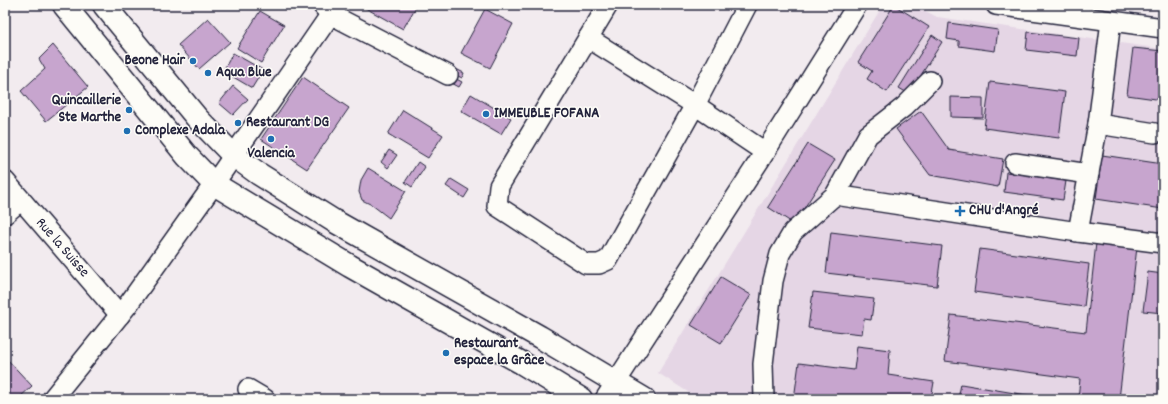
<svg xmlns="http://www.w3.org/2000/svg" width="1168" height="404" viewBox="0 0 1168 404" font-family="Dekko,sans-serif">
<style>
.built{fill:#e5d6e5}
.building{fill:#c7a5ce;stroke:#22223b}
.lines{fill:none;stroke-linecap:round;stroke-linejoin:round}
.minor-casing{stroke:#22223b;stroke-width:22}
.major-casing{stroke:#22223b;stroke-width:25}
.minor{stroke:#fdfcf7;stroke-width:19}
.major{stroke:#fdfcf7;stroke-width:22}
.poi-dot{fill:#1f6fb2;stroke:#fdfcf7;stroke-width:1.5}
.labels{text-anchor:middle;dominant-baseline:central;stroke-width:3;stroke-linejoin:round;paint-order:stroke}
.poi-label{font-size:15px;font-weight:bold;fill:#22223b;stroke:#fdfcf7;text-anchor:start}
.street-label{font-size:15px;fill:#22223b;stroke:#fdfcf7}
</style>
<rect width="100%" height="100%" fill="#f2ebef"/>
<filter id="ink" filterUnits="userSpaceOnUse"><feTurbulence type="fractalNoise" baseFrequency=".025" numOctaves="2"/><feDisplacementMap in="SourceGraphic" scale="8" xChannelSelector="R" yChannelSelector="G"/><feConvolveMatrix kernelMatrix="1 2 1 2 8 2 1 2 1" color-interpolation-filters="sRGB"/></filter>
<g filter="url(#ink)">
<path class="built" d="M883 5H914L937 17 1163 49V399H699L658 373Z"/>
<g class="building">
<path d="M360 5H417L403 29Z"/>
<path d="M894 5 929 27 887 92 867 79 872 71 858 62Z"/>
<path d="M485 9 513 24 490 68 461 53Z"/>
<path d="M260 11 284 25 261 63 237 48Z"/>
<path d="M208 18 230 42 199 69 178 45Z"/>
<path d="M949 23 998 30 995 51 959 46V41L947 39Z"/>
<path d="M1028 32 1079 38 1077 56 1026 50Z"/>
<path d="M932 35 942 42 909 94 899 88Z"/>
<path d="M53 45 88 87 46 121 21 91 45 69 39 59Z"/>
<path d="M1133 48 1163 51V100L1127 95Z"/>
<path d="M233 53 263 70 252 88 223 71Z"/>
<path d="M452 67 464 73 462 78 450 72Z"/>
<path d="M449 75 462 82 459 87 446 80Z"/>
<path d="M303 77 349 108 307 169 261 139Z"/>
<path d="M990 82 1065 92 1059 138 984 128Z"/>
<path d="M233 86 248 99 233 115 219 103Z"/>
<path d="M471 94 511 118 501 134 461 111Z"/>
<path d="M951 97 983 98V118L951 117Z"/>
<path d="M403 110 443 135 428 158 388 134Z"/>
<path d="M921 111 949 150 1003 159 998 187 930 175 896 129Z"/>
<path d="M808 144 835 160 794 224 768 207Z"/>
<path d="M389 150 397 155 388 168 381 162Z"/>
<path d="M1102 155 1163 164V209L1096 199Z"/>
<path d="M418 162 425 167 412 187 405 182Z"/>
<path d="M368 168 406 191 389 218 372 205 362 200 359 192 361 180Z"/>
<path d="M1006 172 1066 181 1063 200 1004 192Z"/>
<path d="M451 179 469 190 464 198 446 186Z"/>
<path d="M831 232 942 246 937 286 826 273Z"/>
<path d="M1096 243 1137 247 1119 399H1078L1080 379 945 361 951 315 1086 332Z"/>
<path d="M980 249 1089 264 1084 307 974 292Z"/>
<path d="M1148 272 1163 274V313L1143 311Z"/>
<path d="M721 277 751 295 721 343 691 325Z"/>
<path d="M813 292 874 299 871 320 864 319 862 334 808 328Z"/>
<path d="M857 346 890 350 888 375 934 382 931 399H794L799 363 854 370Z"/>
<path d="M5 357 32 386 18 399H5Z"/>
<path d="M961 384 1050 399H958Z"/>
</g>
<g class="lines">
<g class="minor-casing">
<g id="minor">
<path d="M608 5 499 186 497 206 586 264H599L608 260 695 105 765 152"/>
<path d="M996 5 1163 28"/>
<path d="M323 6 330 14 448 75"/>
<path d="M588 38 695 105 747 5"/>
<path d="M1098 124 1155 133"/>
<path d="M1015 163 1089 174"/>
<path d="M5 181 120 315"/>
<path d="M835 195 1078 232 1163 243"/>
<path d="M5 214 21 200"/>
<path d="M1078 232 1098 124 1111 21"/>
<path d="M248 389 265 399"/>
<path d="M52 399 127 306 214 184 337 5"/>
<path d="M605 399 765 152 857 5"/>
<path d="M764 399 763 364 773 281 780 254 793 232 835 195 868 135 904 107 930 81"/>
</g>
</g>
<g class="major-casing">
<g id="major">
<path d="M64 5 187 156 214 184 350 266 522 363 581 399"/>
<path d="M104 5 197 118 233 155 259 174 334 221 540 337 644 399"/>
</g>
</g>
<use href="#minor" class="minor"/>
<use href="#major" class="major"/>
</g>
</g>
<g class="poi-dot">
<circle cx="193" cy="61" r="4"/>
<circle cx="208" cy="73" r="4"/>
<circle cx="129" cy="110" r="4"/>
<circle cx="486" cy="114" r="4"/>
<circle cx="238" cy="123" r="4"/>
<circle cx="127" cy="131" r="4"/>
<circle cx="271" cy="139" r="4"/>
<path d="M958 205h4v4h4v4h-4v4h-4v-4h-4v-4h4z"/>
<circle cx="446" cy="353" r="4"/>
</g>
<g class="labels">
<g class="poi-label">
<text x="185" y="61" text-anchor="end">Beone Hair</text>
<text x="216" y="73">Aqua Blue</text>
<text x="121" y="101" text-anchor="end">Quincaillerie<tspan x="121" dy="17">Ste Marthe</tspan></text>
<text x="494" y="114">IMMEUBLE FOFANA</text>
<text x="246" y="123">Restaurant DG</text>
<text x="135" y="131">Complexe Adala</text>
<text x="271" y="154" text-anchor="middle">Valencia</text>
<text x="969" y="211">CHU d'Angré</text>
<text x="454" y="344">Restaurant<tspan x="454" dy="17">espace la Grâce</tspan></text>
</g>
<g class="street-label">
<text transform="translate(62 248) rotate(49)">Rue la Suisse</text>
</g>
</g>
<rect width="1168" height="404" fill="none" stroke="#fdfcf7" stroke-width="20"/>
<rect x="10" y="10" width="1148" height="384" fill="none" stroke="#22223b" stroke-width="1.5" filter="url(#ink)"/>
</svg>
